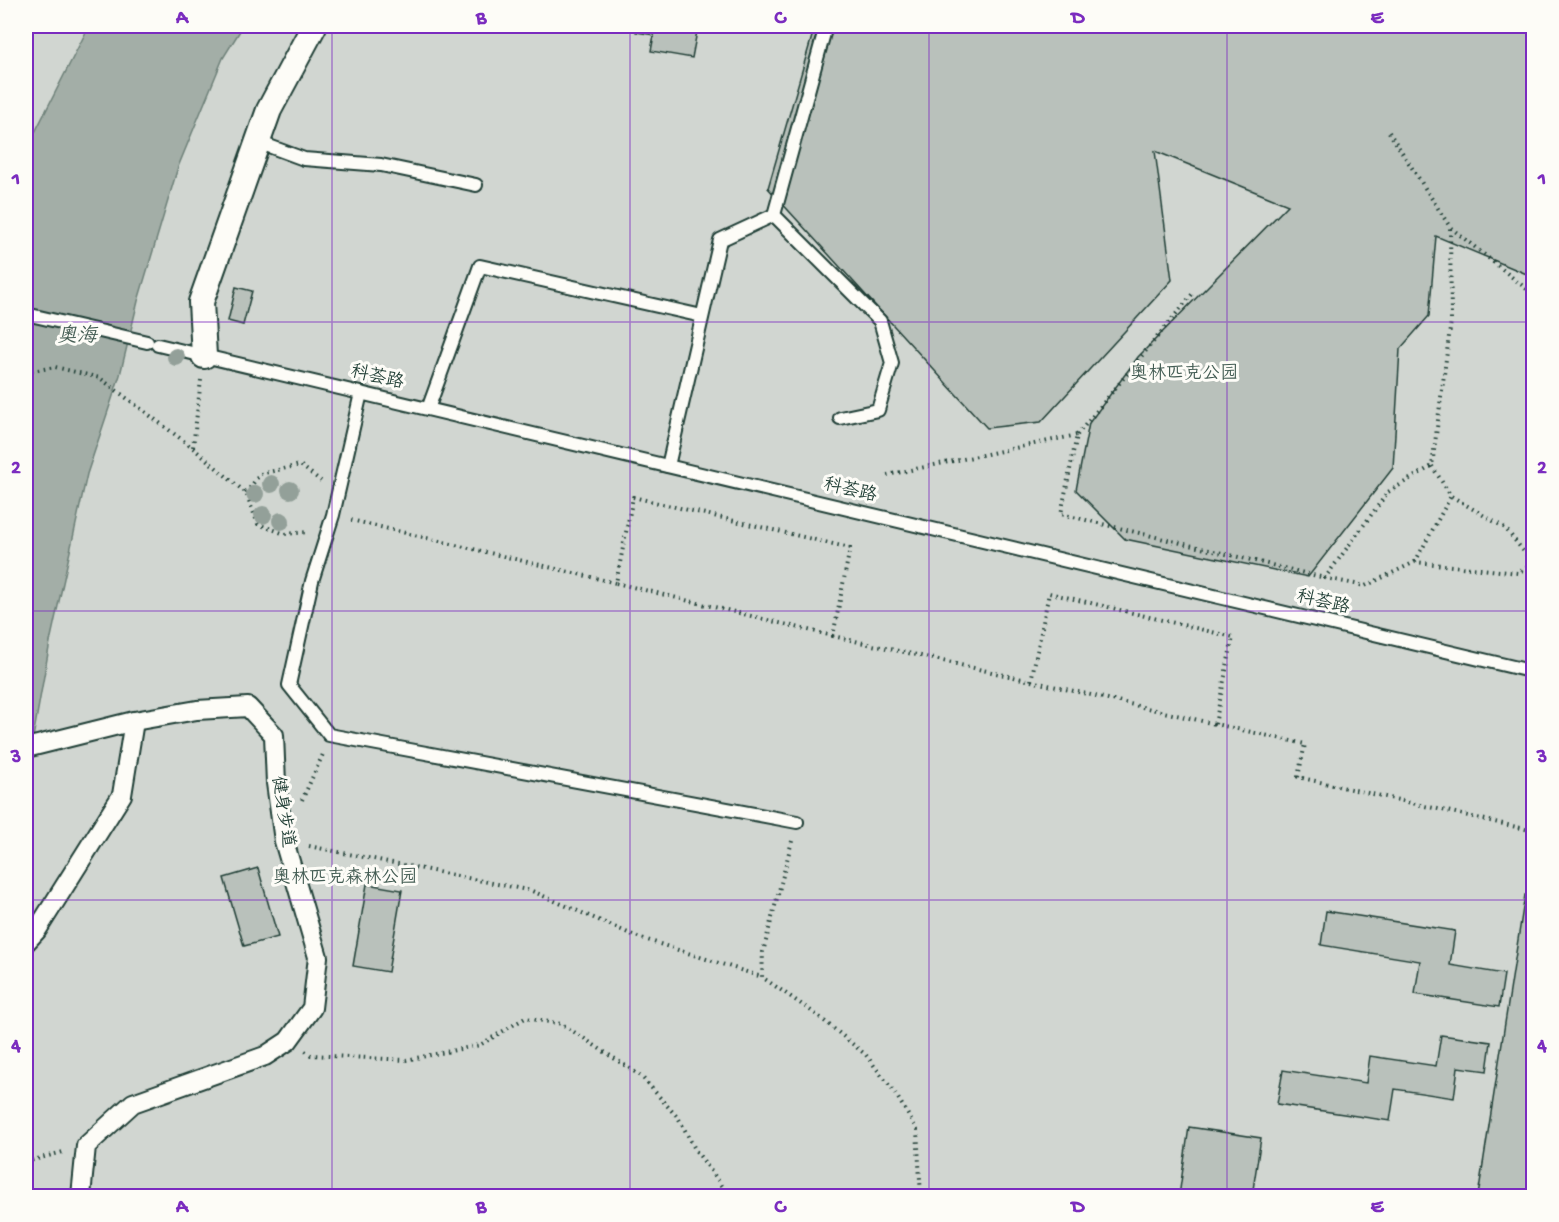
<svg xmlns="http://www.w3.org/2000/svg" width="1559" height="1222" viewBox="0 0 1559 1222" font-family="'Gochi Hand','LXGW WenKai TC',sans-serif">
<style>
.green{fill:#d1d6d1;stroke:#788a82;stroke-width:1.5}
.water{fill:#a3aea7;stroke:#6e8179;stroke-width:1.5}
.building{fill:#b9c1bb;stroke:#1f3d34;stroke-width:1.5}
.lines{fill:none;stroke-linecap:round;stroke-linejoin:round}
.service-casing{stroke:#1f3d34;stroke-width:16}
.pedestrian-casing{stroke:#1f3d34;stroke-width:22}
.minor-casing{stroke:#1f3d34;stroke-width:28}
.path{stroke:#1f3d34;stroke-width:4;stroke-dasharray:1.5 4.5;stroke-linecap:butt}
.service{stroke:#fdfcf7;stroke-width:12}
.pedestrian{stroke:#fdfcf7;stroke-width:18}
.minor{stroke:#fdfcf7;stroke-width:24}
.tree{fill:#93a099}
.grid{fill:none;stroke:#7b2cbf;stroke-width:1.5;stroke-opacity:0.55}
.labels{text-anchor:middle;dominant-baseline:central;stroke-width:6;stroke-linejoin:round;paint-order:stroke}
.park-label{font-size:18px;fill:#435c53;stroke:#fdfcf7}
.street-label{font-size:18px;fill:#1f3d34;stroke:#fdfcf7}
.water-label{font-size:20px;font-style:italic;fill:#475f56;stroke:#fdfcf7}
.neatline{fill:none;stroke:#7b2cbf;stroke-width:2}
.grid-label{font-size:20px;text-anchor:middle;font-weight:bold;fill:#7b2cbf}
</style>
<rect width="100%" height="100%" fill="#f4f4ef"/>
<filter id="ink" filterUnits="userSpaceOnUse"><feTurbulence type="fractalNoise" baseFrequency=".0167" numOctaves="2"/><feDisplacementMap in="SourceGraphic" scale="12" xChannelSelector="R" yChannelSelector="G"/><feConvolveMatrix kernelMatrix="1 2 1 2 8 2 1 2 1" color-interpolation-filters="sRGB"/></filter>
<g filter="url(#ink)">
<rect class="green" x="26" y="26" width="1507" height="1170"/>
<path class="water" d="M89 26H243L223 58 178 167 138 301 120 375 87 474 50 642 26 777V150Z"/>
<g class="building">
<path d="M637 26H698L692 58 651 51 654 35 636 32Z"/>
<path d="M815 26H1534V277L1436 236 1429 316 1400 349 1393 468 1308 577 1125 539 1076 490 1089 423 1138 357 1288 205 1155 151 1172 280 1041 422 987 428 768 188Z"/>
<path d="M236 287 252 291 243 325 228 321Z"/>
<path d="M258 868 278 937 244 946 224 878Z"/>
<path d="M367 884 402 890 388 972 353 966Z"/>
<path d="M1525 895 1534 897V1196H1478Z"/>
<path d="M1326 911 1455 931 1450 965 1504 974 1499 1007 1415 994 1420 961 1321 945Z"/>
<path d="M1441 1035 1491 1042 1487 1071 1458 1067 1454 1098 1395 1089 1390 1121 1277 1104 1283 1070 1366 1083 1370 1056 1436 1066Z"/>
<path d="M1189 1127 1261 1138 1252 1196H1179Z"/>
</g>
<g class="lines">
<g class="service-casing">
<g id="service">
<path d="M826 26 774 215 880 321 892 363 878 410 840 418"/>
<path d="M258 142 304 159 381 165 476 185"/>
<path d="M26 314 147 342"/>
<path d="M158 345 1534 672"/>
<path d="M361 393 333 515 312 581 289 685 329 735 797 822"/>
<path d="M428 409 480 266 702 316"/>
<path d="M668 466 720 240 774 215"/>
</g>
</g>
<g class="pedestrian-casing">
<g id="pedestrian">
<path d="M26 748 134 721 197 710 248 707 274 735 276 783 284 841 318 957 312 1008 288 1041 265 1056 133 1103 86 1146 81 1196"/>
<path d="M26 942 37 930 122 795 134 721"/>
</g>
</g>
<g class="minor-casing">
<path id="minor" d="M204 356 201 302 269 110 314 26"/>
</g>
<g class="path">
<path d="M1389 132 1450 227 1534 295"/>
<path d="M26 372 55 367 100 378 193 448 246 493 258 524 285 534 308 532"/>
<path d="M1077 435 1194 292"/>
<path d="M193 447 201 380"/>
<path d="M1432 466 1451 496 1505 528 1533 563 1518 573 1415 562 1365 586 1325 578 1388 492 1432 466 1451 321 1450 227"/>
<path d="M887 475 1077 435 1061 514 1325 578"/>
<path d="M246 493 260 474 300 465 321 481"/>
<path d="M351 520 616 583 633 497 850 548 833 636 1031 681 1049 593 1233 637 1215 724 1305 744 1298 777 1534 831"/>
<path d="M1415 562 1451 496"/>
<path d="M616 583 833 636"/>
<path d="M1031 681 1215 724"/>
<path d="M302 800 324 752"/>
<path d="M792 841 763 952 762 977 817 1015 866 1055 895 1093 917 1130 921 1196"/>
<path d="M309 846 532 891 635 936 762 977"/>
<path d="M305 1051 311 1055 406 1060 480 1045 525 1018 562 1024 641 1076 679 1119 696 1151 730 1196"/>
<path d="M26 1162 63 1152"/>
</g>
<use href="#service" class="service"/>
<use href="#pedestrian" class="pedestrian"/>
<use href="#minor" class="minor"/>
</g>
<g class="tree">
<circle cx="176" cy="357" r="9"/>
<circle cx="271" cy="484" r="9"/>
<circle cx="290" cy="490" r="9"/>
<circle cx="255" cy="494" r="9"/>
<circle cx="263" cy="515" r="9"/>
<circle cx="281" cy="521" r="9"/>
</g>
</g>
<path class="grid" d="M332 26V1196M630 26V1196M929 26V1196M1227 26V1196M26 322H1534M26 611H1534M26 900H1534"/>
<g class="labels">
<g class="park-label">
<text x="1184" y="374">奥林匹克公园</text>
<text x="345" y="878">奥林匹克森林公园</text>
</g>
<g class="street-label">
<text transform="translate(377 378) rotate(13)">科荟路</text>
<text transform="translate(850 491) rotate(13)">科荟路</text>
<text transform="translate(1323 603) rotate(13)">科荟路</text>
<text transform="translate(282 812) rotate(81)">健身步道</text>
</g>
<g class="water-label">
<text x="77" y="337">奥海</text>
</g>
</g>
<rect width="1559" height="1222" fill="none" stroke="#fdfcf7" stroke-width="66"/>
<rect x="33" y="33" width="1493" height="1156" class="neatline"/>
<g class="grid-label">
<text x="182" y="23">A</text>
<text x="481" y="23">B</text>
<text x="780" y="23">C</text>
<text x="1078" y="23">D</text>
<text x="1377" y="23">E</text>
<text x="16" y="184">1</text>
<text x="1542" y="184">1</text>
<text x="16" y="473">2</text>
<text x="1542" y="473">2</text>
<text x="16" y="762">3</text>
<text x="1542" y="762">3</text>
<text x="16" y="1051">4</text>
<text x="1542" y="1051">4</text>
<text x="182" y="1212">A</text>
<text x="481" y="1212">B</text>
<text x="780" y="1212">C</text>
<text x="1078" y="1212">D</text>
<text x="1377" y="1212">E</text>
</g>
</svg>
